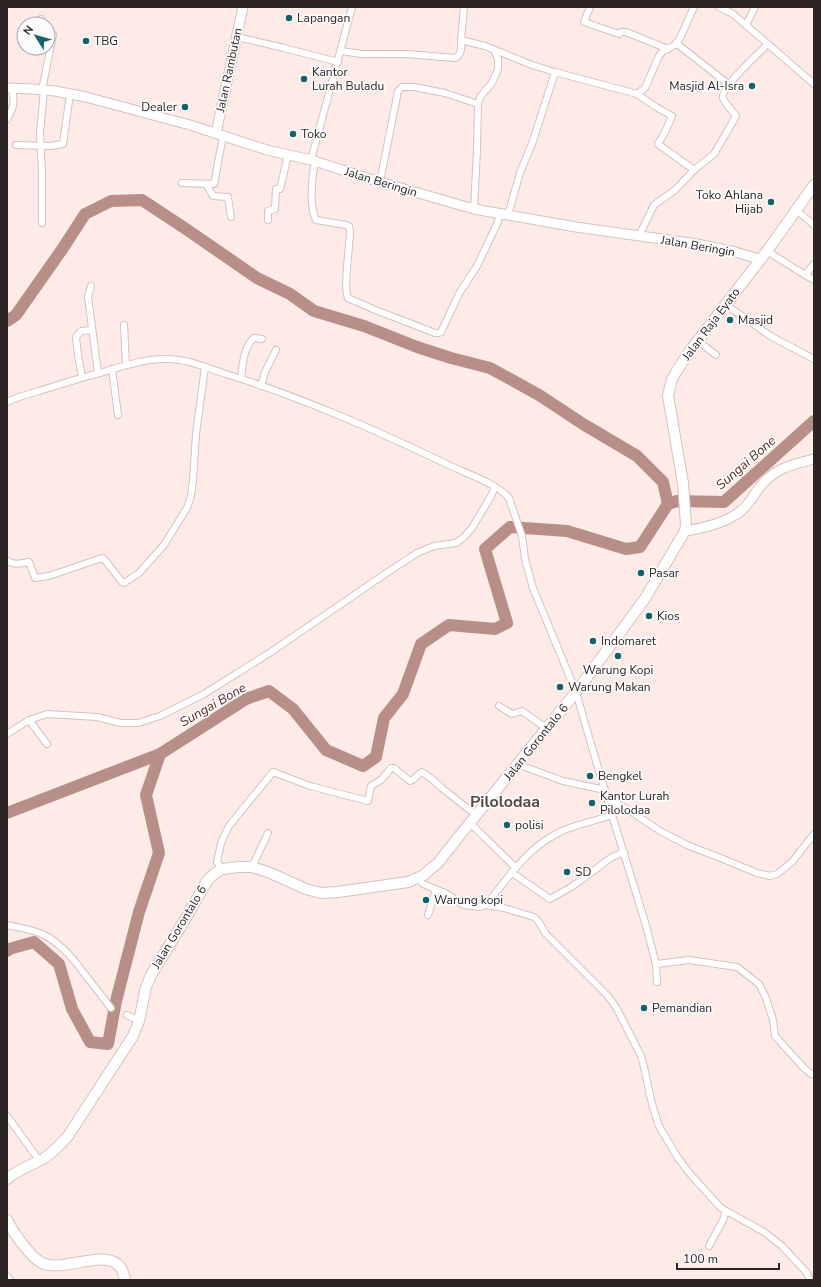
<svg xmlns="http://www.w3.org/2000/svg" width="821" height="1287" viewBox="0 0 821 1287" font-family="'Nunito Sans',sans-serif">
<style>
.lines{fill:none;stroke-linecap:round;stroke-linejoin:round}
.river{stroke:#b88f88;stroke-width:12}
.street-casing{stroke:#d6c2bf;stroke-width:8}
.secondary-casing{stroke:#d6c2bf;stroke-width:11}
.primary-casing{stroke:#d6c2bf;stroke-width:12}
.street{stroke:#fff;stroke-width:6}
.secondary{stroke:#fff;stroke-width:9}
.primary{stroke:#fff;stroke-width:10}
.poi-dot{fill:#14616c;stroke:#fcfcfc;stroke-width:1.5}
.labels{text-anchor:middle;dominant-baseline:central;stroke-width:3.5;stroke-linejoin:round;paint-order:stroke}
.poi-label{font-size:12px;fill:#2c2523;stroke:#fcfcfc;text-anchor:start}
.street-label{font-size:12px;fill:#2c2523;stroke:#fcfcfc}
.water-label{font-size:13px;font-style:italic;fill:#5d271f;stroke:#fcfcfc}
.district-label{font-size:16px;font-weight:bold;fill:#584745;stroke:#fcfcfc}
</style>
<rect width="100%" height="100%" fill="#feeae6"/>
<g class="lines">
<g class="river">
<path d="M7 321 16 315 63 248 85 214 111 201 142 200 186 229 257 278 290 294 314 311 364 326 417 347 451 358 490 368 539 395 583 424 637 456 663 482 668 504"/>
<path d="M7 813 160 754 246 699 269 691 293 709 326 750 363 766 376 757 384 718 403 694 421 644 449 625 495 629 507 623 485 549 510 527 567 531 626 549 640 547 668 504 677 501 724 502 814 421"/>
<path d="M7 951 9 949 34 942 59 964 72 1009 90 1042 108 1044 116 1001 139 912 159 853 146 795 160 754"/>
</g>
<g class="street-casing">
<g id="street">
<path d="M464 7 461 40 485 46 532 65 555 72 637 94 645 88 659 56 663 51 675 45 680 38 694 7"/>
<path d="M590 7 584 22 619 34 621 32H626L668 49"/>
<path d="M719 7 733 14 814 84"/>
<path d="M41 19 42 24"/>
<path d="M746 25 755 7"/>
<path d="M237 37 284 48 338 62"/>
<path d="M676 43 728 84"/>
<path d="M341 51 362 54H407L455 58C462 55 462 47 461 40"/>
<path d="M42 90 53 35 48 34"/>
<path d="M637 94 656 107 672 116 665 132 658 144 694 170"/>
<path d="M7 119C14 107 15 102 12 88"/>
<path d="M16 145 51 146 63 144 70 94"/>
<path d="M311 160 352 7"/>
<path d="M315 161C312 178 309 205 316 220L346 225 349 226 350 231C350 245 343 287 348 298L373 309 435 333H439L441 332 460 292 477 266 497 224 500 214"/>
<path d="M380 182 398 91 402 87H414L445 93 478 104 480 97 492 83 498 69V59L494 50"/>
<path d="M182 183 214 184 223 136"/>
<path d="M206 184 213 196 228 197 231 217"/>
<path d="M474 209 477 150 478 104"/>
<path d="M796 210 814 225"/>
<path d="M508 215 520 173 533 141 555 72"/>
<path d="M268 220V211L275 209 276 189H280L288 155"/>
<path d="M42 223V171L40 133 44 90"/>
<path d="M639 236 654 205 675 190 694 170 714 154 735 118 736 116C732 110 725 104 723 98 720 88 760 52 768 44"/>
<path d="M767 251 805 275 814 280"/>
<path d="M805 275 814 264"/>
<path d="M91 286 88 297 98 373"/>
<path d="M726 305 772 337 814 359"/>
<path d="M124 325 126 365"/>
<path d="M698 341 716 355"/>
<path d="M112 369 118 415"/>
<path d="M82 377 78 355 76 337 81 331 92 330"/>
<path d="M241 378C243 364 243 348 254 338L262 339"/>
<path d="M261 386 265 372 276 350"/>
<path d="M7 402C17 397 28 394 39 391 59 385 79 378 100 373 121 367 142 359 165 359 185 358 207 368 226 374 304 398 380 432 453 467 470 475 497 484 509 498L522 536 525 559 533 588 576 692 589 737 612 815 645 922 656 964 657 982"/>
<path d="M7 560C13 566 21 563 29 562L35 578 49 576 102 558 104 559 122 582 124 583 139 573 164 545 187 508 191 496 193 480 196 434 205 367"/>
<path d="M499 706 512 714 522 711 546 728"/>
<path d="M29 720 47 744"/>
<path d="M7 734 29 720 47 714 97 717 121 723H138L160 716 204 694 271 652 385 574 417 553 434 546 456 543 464 537 472 528 491 496 495 487"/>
<path d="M517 764 563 781 605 790"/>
<path d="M607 799 630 811 660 831 687 845 723 859 757 873 770 876 777 874 792 862 814 834"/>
<path d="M470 823 515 867"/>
<path d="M252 867 268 833"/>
<path d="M222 869 217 862 221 843 229 826 273 772 310 786 368 801 371 786 381 780 391 768H394L410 781C415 780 417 774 422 772L432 779 443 789 476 815"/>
<path d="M511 872 550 899 573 886 612 857 624 852"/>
<path d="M418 877 423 884 445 893 464 905 481 907 486 905C509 877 527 847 562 831 578 824 595 821 612 815"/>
<path d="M486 905 504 908 534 917 538 921 546 934 607 995 616 1007 641 1056 644 1067 652 1104 656 1117 659 1126 678 1158 691 1175 721 1208 764 1232 782 1246 807 1273 810 1280"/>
<path d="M428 915 436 890"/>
<path d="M7 925C19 928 33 929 44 935 55 940 65 950 73 959L111 1008"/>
<path d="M656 964 689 960 737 967 759 984 766 998 773 1020 775 1036 803 1067 811 1074H814"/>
<path d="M127 1015 139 1021"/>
<path d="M7 1116 39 1160"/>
<path d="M709 1246 723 1220 726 1211"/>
<path d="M7 1276 10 1280"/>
</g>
</g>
<g class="secondary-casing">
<g id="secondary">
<path d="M7 88 33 89 55 91 86 97 190 125 267 150 311 160 380 182 474 209 576 227 697 244 735 252 759 259"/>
<path d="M216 133 243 7"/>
<path d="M685 531C704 528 727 523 742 510 749 504 753 496 759 488 775 468 790 465 814 459"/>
</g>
</g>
<g class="primary-casing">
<g id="primary">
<path d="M7 1179C17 1170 31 1165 43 1159 53 1153 60 1145 68 1136L133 1036 139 1021 146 987 151 975 183 923 207 881 214 874 222 869 239 867H252L268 872 306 889 321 893 338 892 408 882 424 875 429 870 437 864 460 835 576 692 644 600 685 531 686 524 683 483 668 396 672 379 678 369 689 352 767 251 814 185"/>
<path d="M7 1220C13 1232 30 1257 42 1263 63 1273 107 1247 121 1268 123 1271 124 1276 125 1280"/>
</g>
</g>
<use href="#street" class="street"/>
<use href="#secondary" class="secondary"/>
<use href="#primary" class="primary"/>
</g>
<g class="poi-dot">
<circle cx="289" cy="18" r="4"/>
<circle cx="86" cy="41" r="4"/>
<circle cx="304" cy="79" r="4"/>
<circle cx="752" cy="86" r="4"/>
<circle cx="185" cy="107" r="4"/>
<circle cx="293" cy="134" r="4"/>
<circle cx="771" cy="202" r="4"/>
<circle cx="730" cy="320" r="4"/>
<circle cx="641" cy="573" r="4"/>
<circle cx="649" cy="616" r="4"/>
<circle cx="593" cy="641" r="4"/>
<circle cx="618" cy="656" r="4"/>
<circle cx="560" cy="687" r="4"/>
<circle cx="590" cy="776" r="4"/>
<circle cx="592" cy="803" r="4"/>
<circle cx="507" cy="825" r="4"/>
<circle cx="567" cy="872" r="4"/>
<circle cx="426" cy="900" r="4"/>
<circle cx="644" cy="1008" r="4"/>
</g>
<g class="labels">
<g class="poi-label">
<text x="297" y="18">Lapangan</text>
<text x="94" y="41">TBG</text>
<text x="312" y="72">Kantor<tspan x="312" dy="14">Lurah Buladu</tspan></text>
<text x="744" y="86" text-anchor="end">Masjid Al-Isra</text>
<text x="177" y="107" text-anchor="end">Dealer</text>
<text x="301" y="134">Toko</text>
<text x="763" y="195" text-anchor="end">Toko Ahlana<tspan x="763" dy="14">Hijab</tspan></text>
<text x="738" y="320">Masjid</text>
<text x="649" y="573">Pasar</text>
<text x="657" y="616">Kios</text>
<text x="601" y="641">Indomaret</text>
<text x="618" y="670" text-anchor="middle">Warung Kopi</text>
<text x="568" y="687">Warung Makan</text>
<text x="598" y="776">Bengkel</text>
<text x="600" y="796">Kantor Lurah<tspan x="600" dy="14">Pilolodaa</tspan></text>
<text x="515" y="825">polisi</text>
<text x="575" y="872">SD</text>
<text x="434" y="900">Warung kopi</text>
<text x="652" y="1008">Pemandian</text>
</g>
<g class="street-label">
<text transform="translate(229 70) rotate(-78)">Jalan Rambutan</text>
<text transform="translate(381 182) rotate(17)">Jalan Beringin</text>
<text transform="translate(698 246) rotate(10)">Jalan Beringin</text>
<text transform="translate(711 324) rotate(-53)">Jalan Raja Eyato</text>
<text transform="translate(536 742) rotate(-51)">Jalan Gorontalo 6</text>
<text transform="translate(179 927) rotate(-59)">Jalan Gorontalo 6</text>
</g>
<g class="water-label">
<text transform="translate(746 463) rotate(-41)">Sungai Bone</text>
<text transform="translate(213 705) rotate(-30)">Sungai Bone</text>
</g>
<g class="district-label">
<text x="505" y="802">Pilolodaa</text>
</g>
</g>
<rect width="821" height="1287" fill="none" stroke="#2c2523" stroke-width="16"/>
<g transform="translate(36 36) rotate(307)"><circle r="19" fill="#fcfcfc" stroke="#a9a6a5"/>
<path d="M0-3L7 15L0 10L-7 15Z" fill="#14616c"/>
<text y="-6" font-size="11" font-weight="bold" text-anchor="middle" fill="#2c2523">N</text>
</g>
<path d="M677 1263v6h102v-6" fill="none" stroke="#2c2523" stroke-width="2"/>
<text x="683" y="1263" font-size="12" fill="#2c2523" stroke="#fcfcfc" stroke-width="3" paint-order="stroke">100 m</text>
</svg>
